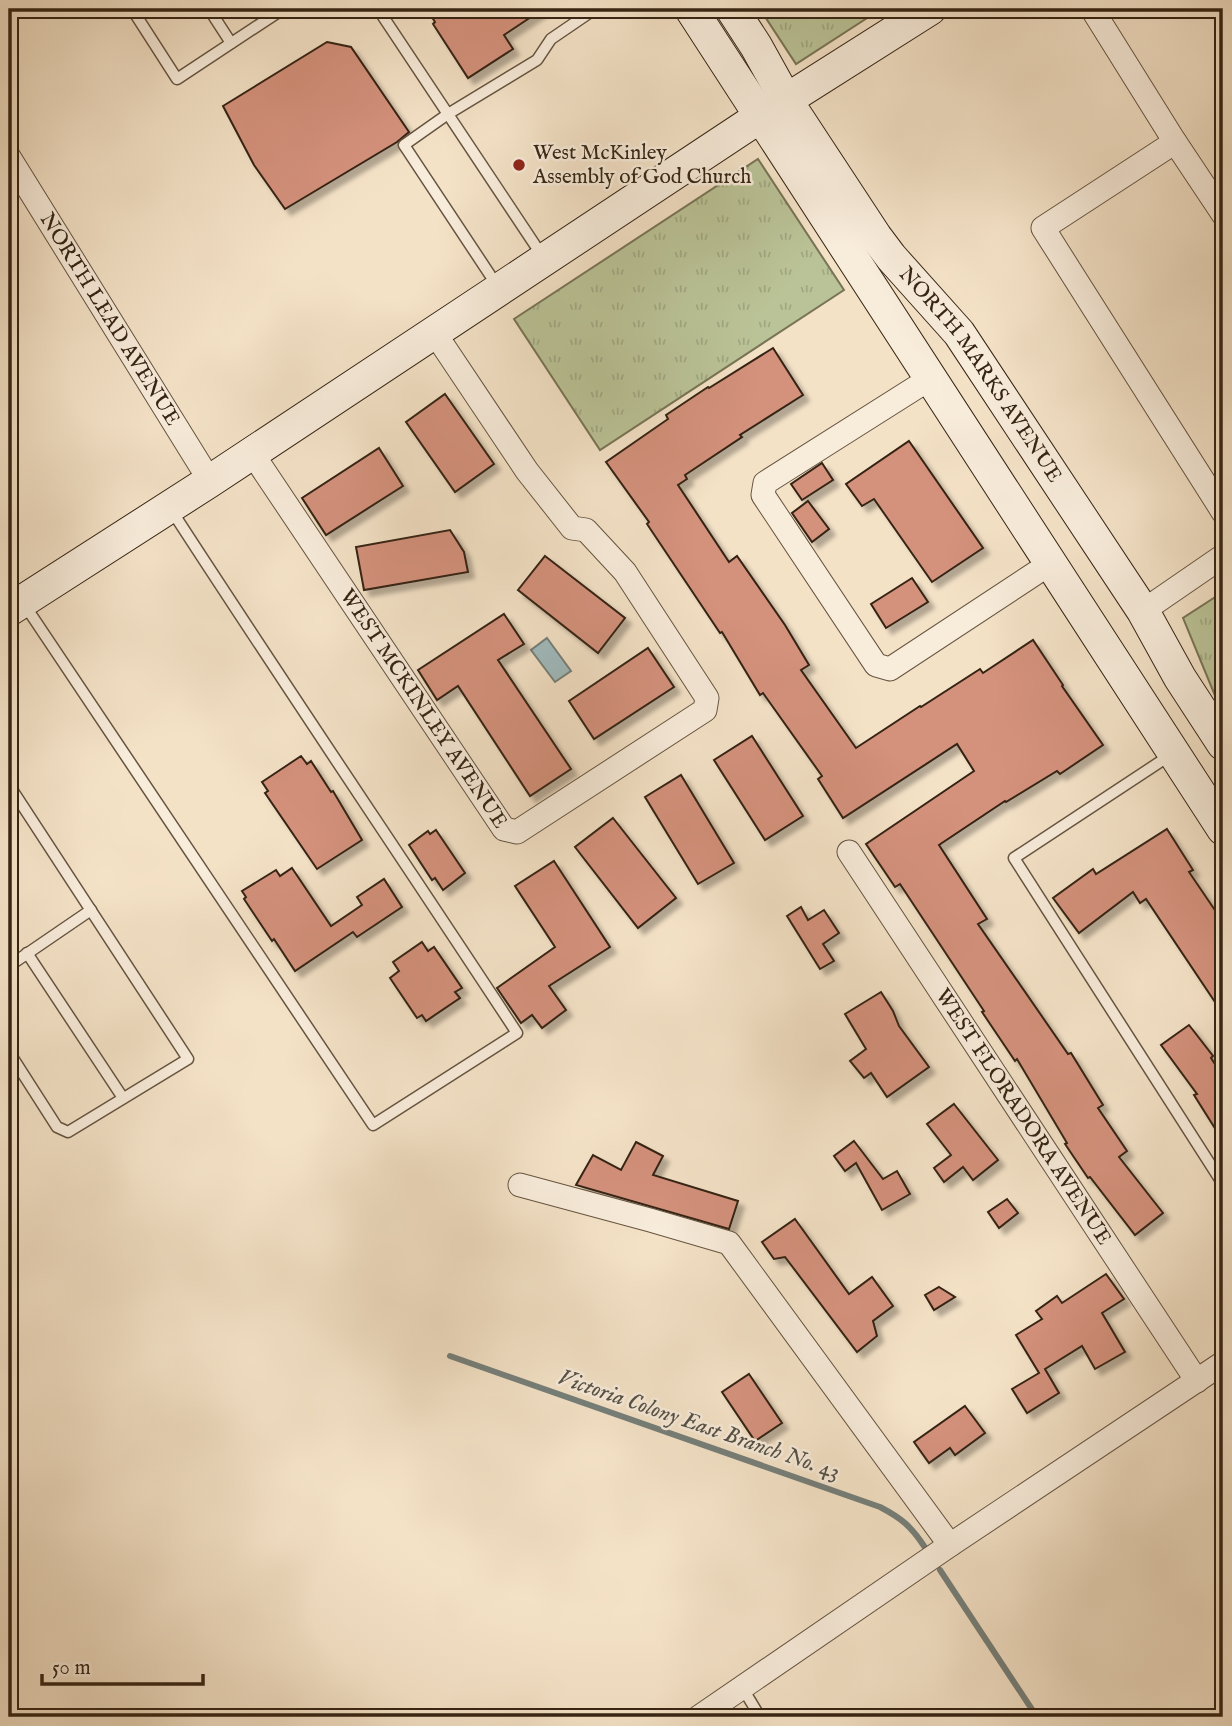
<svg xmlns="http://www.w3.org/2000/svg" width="1232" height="1726" viewBox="0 0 1232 1726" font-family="'IM FELL English',serif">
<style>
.grass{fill:url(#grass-tufts);stroke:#787455;stroke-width:2}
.water{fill:#a0bcbf;stroke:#757f7a;stroke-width:2}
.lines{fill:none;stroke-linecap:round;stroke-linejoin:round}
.stream{stroke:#757f7a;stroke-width:6}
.building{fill:#d4917b;stroke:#352413;stroke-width:2;filter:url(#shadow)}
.lane-casing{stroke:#655440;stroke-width:13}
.street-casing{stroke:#655440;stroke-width:25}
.secondary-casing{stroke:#352413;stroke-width:34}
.lane{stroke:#f8ecdb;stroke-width:10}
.street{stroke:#f8ecdb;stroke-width:23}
.secondary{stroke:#f8ecdb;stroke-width:32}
.poi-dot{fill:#8f2418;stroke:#f8ecdb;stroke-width:2.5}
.labels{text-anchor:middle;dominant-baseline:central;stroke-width:5;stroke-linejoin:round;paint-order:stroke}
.poi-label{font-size:21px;fill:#352413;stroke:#f8ecdb;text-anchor:start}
.street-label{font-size:21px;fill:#352413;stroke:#f8ecdb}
.water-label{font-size:23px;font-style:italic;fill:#555247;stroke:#f8ecdb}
</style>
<defs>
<pattern id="grass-tufts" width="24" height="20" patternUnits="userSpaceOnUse" patternTransform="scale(1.75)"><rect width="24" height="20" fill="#bac397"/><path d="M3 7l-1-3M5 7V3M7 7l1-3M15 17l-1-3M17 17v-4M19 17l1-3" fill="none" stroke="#a0a781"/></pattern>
<filter id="shadow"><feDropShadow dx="6" dy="6" stdDeviation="2" flood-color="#0004"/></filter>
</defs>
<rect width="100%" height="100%" fill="#f4e2c7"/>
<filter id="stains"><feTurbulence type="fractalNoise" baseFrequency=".00286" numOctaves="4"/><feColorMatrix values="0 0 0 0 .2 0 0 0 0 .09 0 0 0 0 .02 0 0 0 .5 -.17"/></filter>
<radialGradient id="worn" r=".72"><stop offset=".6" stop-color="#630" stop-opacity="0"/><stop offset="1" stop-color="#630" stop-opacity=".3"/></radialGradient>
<g class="grass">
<path d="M760 9H881L796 64Z"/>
<path d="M758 159 844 290 600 450 514 319Z"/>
<path d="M1223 592V715L1183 618Z"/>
</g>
<path class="water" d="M547 638 571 671 555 682 531 650Z"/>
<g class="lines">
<g class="stream">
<path d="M450 1356 880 1507C901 1518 911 1526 924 1546"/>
<path d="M940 1570 1037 1717"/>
</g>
</g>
<g class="building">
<path d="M427 9H543L504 35 513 49 468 78 433 24 435 22Z"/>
<path d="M327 42 351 47 409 132 397 142 285 209 254 165 223 106Z"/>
<path d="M773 348 803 395 740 435 742 437 685 475 687 479 678 485 729 562 737 556 785 625 809 665 801 670 856 748 920 706 921 707 980 669 983 673 1033 640 1063 685 1062 686 1103 745 1060 774 1057 771 1006 802 1005 801 939 845 987 919 978 924 1068 1054 1071 1053 1103 1105 1098 1108 1127 1151 1119 1157 1163 1213 1135 1235 1090 1177 1088 1178 1065 1144 1067 1143 1017 1059 1015 1061 982 1012 984 1011 900 884 895 887 866 844 974 771 957 744 843 818 818 779 822 776 763 693 760 695 722 632 720 633 647 524 649 522 606 462 668 419 666 415 708 387 709 388Z"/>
<path d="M445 394 494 464 455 492 406 422Z"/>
<path d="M909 441 983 548 932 582 874 499 862 506 846 484Z"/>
<path d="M379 448 403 486 326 535 302 498Z"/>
<path d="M822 463 833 480 802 500 791 484Z"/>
<path d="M808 501 829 529 812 542 792 513Z"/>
<path d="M450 530 464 552 468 572 364 590 356 547Z"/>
<path d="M545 556 625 618 598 653 518 590Z"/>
<path d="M912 578 928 602 886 628 871 604Z"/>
<path d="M504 614 524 644 498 660 571 769 530 796 458 686 437 700 418 670Z"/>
<path d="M648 648 674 687 594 739 569 701Z"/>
<path d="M752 736 803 816 765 840 714 760Z"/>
<path d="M301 756 307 764 311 761 331 792 333 791 362 840 317 869 265 793 268 791 262 782Z"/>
<path d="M681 775 734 863 698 884 645 797Z"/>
<path d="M613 818 676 898 638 928 575 847Z"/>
<path d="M1167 829 1193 870 1189 872 1223 922V1014L1146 899 1140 903 1133 892 1079 933 1053 898 1093 869 1096 874Z"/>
<path d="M436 830 465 873 443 890 435 878 432 880 409 845 428 831 430 834Z"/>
<path d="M554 861 610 947 549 986 566 1010 542 1028 532 1015 521 1023 497 988 555 947 515 886Z"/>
<path d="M292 868 331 926 362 905 357 897 384 879 402 907 357 937 353 932 295 971 274 939 272 941 244 899 246 897 242 891 276 870 280 876Z"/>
<path d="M801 907 808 920 824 910 839 933 823 944 834 961 820 969 787 916Z"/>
<path d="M422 942 428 951 434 947 462 988 455 992 460 998 426 1021 422 1015 417 1018 390 978 399 971 393 962Z"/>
<path d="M881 992 893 1011 899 1026 929 1067 887 1097 871 1073 864 1078 850 1061 866 1049 845 1014Z"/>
<path d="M1189 1025 1213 1056 1211 1058 1223 1077V1141L1194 1095 1197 1094 1161 1045Z"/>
<path d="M954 1104 998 1160 973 1180 963 1167 944 1182 934 1168 951 1155 927 1124Z"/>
<path d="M854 1141 883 1179 897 1171 910 1194 882 1210 856 1163 845 1171 834 1156Z"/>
<path d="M636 1142 663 1156 653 1175 738 1201 729 1229 576 1185 593 1155 621 1170Z"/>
<path d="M1007 1199 1018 1213 999 1228 988 1212Z"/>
<path d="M795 1219 849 1294 872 1277 893 1306 873 1321 877 1336 857 1352 785 1257 774 1259 762 1242Z"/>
<path d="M1106 1274 1124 1299 1102 1313 1125 1352 1095 1369 1082 1346 1045 1369 1059 1393 1027 1413 1012 1389 1039 1373 1016 1335 1042 1319 1036 1311 1057 1296 1062 1303Z"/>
<path d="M939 1287 955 1297 934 1310 925 1295Z"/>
<path d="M749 1374 782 1423 755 1441 722 1392Z"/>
<path d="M965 1406 985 1433 955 1455 950 1448 929 1463 914 1442Z"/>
</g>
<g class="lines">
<g class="lane-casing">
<g id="lane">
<path d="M132 9 177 79 283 9"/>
<path d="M209 9 231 43"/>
<path d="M378 9 543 257"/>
<path d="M498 287 404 145 448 114 537 60 551 39 595 9"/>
<path d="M24 604 373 1125 517 1033C402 858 284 684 170 508"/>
<path d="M1172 754 1014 858 1221 1181 1223 1179"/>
<path d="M9 785 188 1059 68 1132 57 1127 9 1052"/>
<path d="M27 953 123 1098"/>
<path d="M9 966 91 910"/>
<path d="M742 1687 760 1717"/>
</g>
</g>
<g class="street-casing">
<g id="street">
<path d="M1092 9 1175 142 1223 214"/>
<path d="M1175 142 1043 228 1223 512"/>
<path id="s1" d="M9 157 210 481"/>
<path d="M931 378 765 483 763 495 876 665 890 669 1051 563"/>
<path id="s2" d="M252 453 504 829 517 832 705 710 707 698 625 572 586 530 572 528 527 471 434 332"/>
<path d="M1143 611 1223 556"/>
<path id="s3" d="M849 852 1197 1381"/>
<path d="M520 1185 650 1220 729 1243 950 1545"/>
<path d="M699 1717 950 1545 1223 1363"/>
</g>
</g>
<g class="secondary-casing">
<g id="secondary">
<path d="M691 9 1223 829"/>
<path id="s4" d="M732 9 756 46 786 100 876 237 891 257 959 333 1143 611 1180 678 1223 744"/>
<path d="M9 610 210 481 761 116 930 9"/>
</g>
</g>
<use href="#lane" class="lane"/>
<use href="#street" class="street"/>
<use href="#secondary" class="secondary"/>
</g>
<circle class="poi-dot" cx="519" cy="165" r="7"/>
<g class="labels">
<g class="poi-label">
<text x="533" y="153">West McKinley<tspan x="533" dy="24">Assembly of God Church</tspan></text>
</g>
<g class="street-label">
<text stroke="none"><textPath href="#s1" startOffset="191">NORTH LEAD AVENUE</textPath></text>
<text stroke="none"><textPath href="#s4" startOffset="443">NORTH MARKS AVENUE</textPath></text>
<text stroke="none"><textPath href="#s2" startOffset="308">WEST MCKINLEY AVENUE</textPath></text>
<text stroke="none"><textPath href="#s3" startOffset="317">WEST FLORADORA AVENUE</textPath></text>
</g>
<g class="water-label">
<text transform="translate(699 1425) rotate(19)">Victoria Colony East Branch No. 43</text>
</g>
</g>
<rect width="1232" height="1726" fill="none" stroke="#f4e2c7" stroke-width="35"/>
<rect x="10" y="10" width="1211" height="1705" fill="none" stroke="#352413" stroke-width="3.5"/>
<rect x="18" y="18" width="1197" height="1691" fill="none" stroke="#352413" stroke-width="2"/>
<path d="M42 1674v10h161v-10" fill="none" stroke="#352413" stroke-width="3.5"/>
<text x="52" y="1674" font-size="21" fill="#352413" stroke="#f8ecdb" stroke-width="5" paint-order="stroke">50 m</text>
<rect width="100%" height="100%" filter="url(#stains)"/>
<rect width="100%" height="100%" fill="url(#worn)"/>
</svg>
